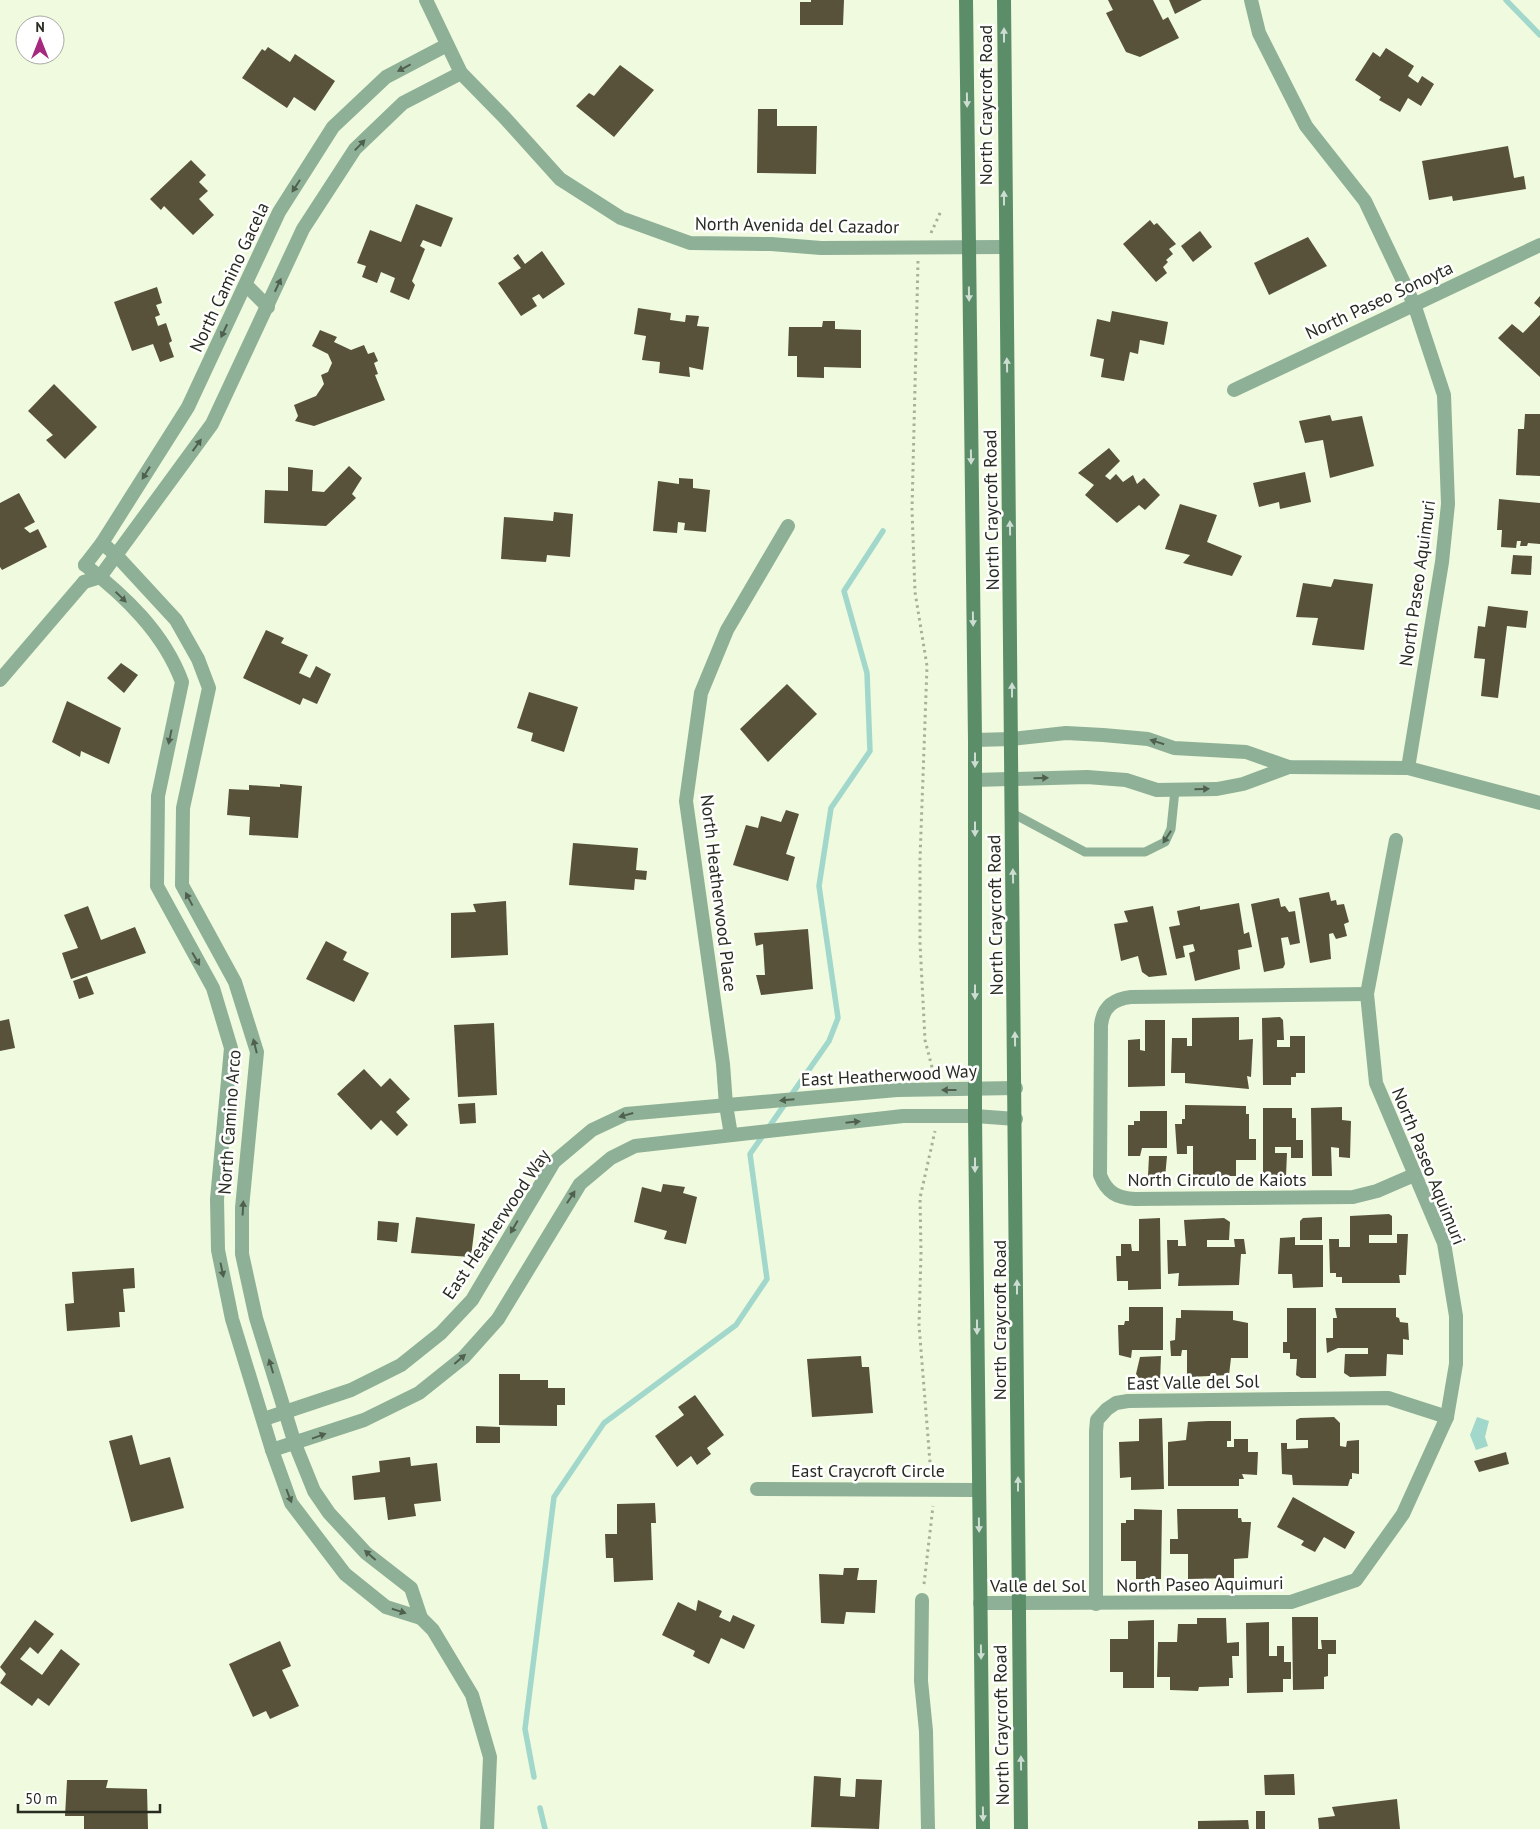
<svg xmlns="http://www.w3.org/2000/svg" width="1540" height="1829" viewBox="0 0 1540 1829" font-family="'PT Sans',sans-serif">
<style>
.water{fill:#a2d7cb}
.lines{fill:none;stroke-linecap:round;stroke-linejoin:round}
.stream{stroke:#a2d7cb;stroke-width:5.5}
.building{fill:#58523a}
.path{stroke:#a8b09a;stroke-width:3;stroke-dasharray:2.5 4;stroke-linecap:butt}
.service{stroke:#8eb096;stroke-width:9}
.minor{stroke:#8eb096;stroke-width:14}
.secondary{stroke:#5a8d68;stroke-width:14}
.oneway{fill:#ceddd2}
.oneway2{fill:#50604f}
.labels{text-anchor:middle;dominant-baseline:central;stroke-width:5;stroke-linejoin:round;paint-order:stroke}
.street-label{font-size:18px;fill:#272b20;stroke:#fff}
</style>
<rect width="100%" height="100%" fill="#f0fade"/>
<path class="water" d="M1477 1417 1489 1421 1485 1437 1488 1446 1476 1450 1470 1435Z"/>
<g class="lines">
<g class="stream">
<path d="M1506 0 1540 35"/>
<path d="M534 1777 525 1729 554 1497 604 1423 736 1325 767 1279 750 1154 829 1041 838 1018 819 886 831 808 870 751 867 673 844 591 883 531"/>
<path d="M540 1808 545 1829"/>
</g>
</g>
<g class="building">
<path d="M811 0H844L843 25H800V2H811Z"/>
<path d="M1108 0H1153L1163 20 1168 17 1179 38 1140 57 1126 52 1106 13 1113 10Z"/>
<path d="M1169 0H1202L1175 14Z"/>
<path d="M268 47 290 62 295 54 335 81 315 111 294 97 287 108 242 78 262 49 265 51Z"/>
<path d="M1386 48 1414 66 1408 76 1418 83 1422 76 1434 84 1421 106 1408 98 1400 112 1379 100 1381 97 1355 80 1373 52 1380 57Z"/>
<path d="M620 65 654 90 614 137 576 106 589 93 594 96Z"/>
<path d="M758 109H777V126H817L816 174 757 173Z"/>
<path d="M1508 146 1514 178 1524 176 1526 189 1453 201 1452 196 1429 200 1422 161Z"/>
<path d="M191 160 206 175 199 182 208 191 199 199 214 215 193 235 164 206 161 210 150 199Z"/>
<path d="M416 204 453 218 441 247 423 240 420 246 425 249 412 281 415 285 409 300 390 292 395 278 381 272 377 283 362 277 366 266 357 263 370 230 401 242Z"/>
<path d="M1150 220 1154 225 1157 223 1176 244 1169 249 1173 254 1166 260 1168 262 1163 267 1167 273 1156 282 1123 244Z"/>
<path d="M1200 231 1212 247 1193 262 1181 246Z"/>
<path d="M1308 237 1327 266 1269 295 1254 263Z"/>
<path d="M542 251 565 284 543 299 539 294 532 298 537 306 521 316 498 283 521 268 513 258 518 254 525 264Z"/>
<path d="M157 287 162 303 156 305 160 315 155 317 158 326 166 323 172 341 169 343 174 357 160 362 153 344 132 351 114 302Z"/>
<path d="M1540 296V308L1534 303Z"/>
<path d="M638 308 671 313 670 320 685 322 686 315 699 316 697 326 709 327 703 370 689 367 690 377 659 373 660 362 642 360 646 336 634 334Z"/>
<path d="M1112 311 1168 322 1164 345 1140 340 1138 354 1130 352 1124 381 1101 377 1104 359 1090 356 1097 319 1110 322Z"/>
<path d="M1540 315V377L1498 338 1512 324 1523 333Z"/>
<path d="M823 321H835V329L861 330V368L824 367V378L797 377V356H788L789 327H822Z"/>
<path d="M320 330 337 337 334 342 351 350 364 345 368 354 374 352 378 361 374 363 378 374 375 375 385 400 314 426 295 421 298 416 294 405 316 396 324 384 321 375 328 372 332 363 328 354 312 346Z"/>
<path d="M54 384 97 427 65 459 46 440 53 435 28 411Z"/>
<path d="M1525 414H1540V476L1516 475 1518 429H1524Z"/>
<path d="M1330 415 1332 421 1362 416 1374 466 1330 478 1323 440 1305 443 1299 421Z"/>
<path d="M1109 448 1120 461 1105 476 1110 480 1116 474 1123 482 1133 475 1137 484 1144 478 1160 495 1145 510 1139 505 1117 523 1085 495 1094 485 1078 473Z"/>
<path d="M349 466 362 478 352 494 356 498 326 526 264 523 265 490 288 491V467L313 470 312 491 324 492Z"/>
<path d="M1305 472 1311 502 1280 509 1279 502 1259 507 1253 483Z"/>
<path d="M679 478 693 479V488L710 490 706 532 684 530 685 523 678 522 677 533 653 531 658 481 679 484Z"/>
<path d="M19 493 35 522 24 528 30 533 38 529 47 547 2 570 0 567V503Z"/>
<path d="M1499 499 1540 503V544L1528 543 1527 546H1520L1521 541H1517L1516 548 1501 547 1502 530H1497Z"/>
<path d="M1180 504 1217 515 1207 542 1242 556 1232 576 1183 563 1190 555 1165 549Z"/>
<path d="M554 512 573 514 570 557 547 555 546 562 501 559 504 517 553 521Z"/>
<path d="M1513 555 1532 556 1531 575 1511 574Z"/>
<path d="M1334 579 1373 584 1364 650 1312 645 1318 618 1296 617 1303 583 1331 587Z"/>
<path d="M1488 606 1528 611 1526 628 1507 626 1498 698 1481 696 1485 659 1474 658 1478 626 1485 627Z"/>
<path d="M266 630 284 638 281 643 308 655 299 673 310 678 316 666 331 674 317 704 303 698 300 705 243 678Z"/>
<path d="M121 663 138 675 124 693 107 678Z"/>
<path d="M787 684 817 714 768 762 740 729Z"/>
<path d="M529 692 578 707 564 752 531 741 533 733 517 728Z"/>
<path d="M67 701 121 728 109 764 81 751 80 757 52 742Z"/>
<path d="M280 784 302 786 298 838 249 835 250 817 227 815 229 789 249 790V785L280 787Z"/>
<path d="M786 810 799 814 786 854 795 857 788 881 733 865 746 825 758 828 761 816 781 822Z"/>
<path d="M573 843 638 848 636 870 647 871 646 880 635 879 634 890 569 885Z"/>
<path d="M1329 892 1331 901 1336 900 1337 905 1344 904 1349 922 1344 924 1347 936 1336 939 1333 933 1329 934 1331 959 1310 963 1299 898Z"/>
<path d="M1279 898 1281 907 1285 906 1289 912 1295 911 1300 943 1290 945 1288 937 1281 938 1285 964 1283 968 1264 972 1251 904Z"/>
<path d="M506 901 508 955 451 958V913L476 912 473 904Z"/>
<path d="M1239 903 1244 934 1249 932 1252 947 1238 950 1240 969 1195 981 1189 953 1195 951 1193 944 1183 946 1185 957 1176 959 1169 927 1180 925 1177 911 1200 906V910Z"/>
<path d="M88 906 101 940 135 927 146 953 71 979 62 953 78 948 64 915Z"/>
<path d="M1153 906 1167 975 1149 977 1142 972 1138 956 1121 961 1114 924 1128 922 1124 911Z"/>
<path d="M808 929 813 989 761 995 756 975H765L763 944 756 946 754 933Z"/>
<path d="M326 941 347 952 343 960 369 973 354 1002 306 979Z"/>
<path d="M87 976 94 994 79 999 73 981Z"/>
<path d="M1239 1017V1040L1253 1039 1251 1077 1247 1076 1249 1089 1185 1083V1073H1171L1172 1038H1187V1046H1192V1018Z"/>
<path d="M1280 1017 1283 1020 1284 1040H1277V1047H1290V1036H1305V1073H1296V1077H1291V1085H1263L1262 1018Z"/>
<path d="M9 1019 15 1048 0 1051V1021Z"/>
<path d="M1145 1020H1165V1086L1128 1087V1040L1140 1039V1050L1145 1051Z"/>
<path d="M494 1023 497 1095 458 1097 454 1025Z"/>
<path d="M364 1069 381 1087 390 1078 410 1099 396 1112 408 1125 397 1136 381 1120 371 1130 337 1094Z"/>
<path d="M475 1103 476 1123 460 1124 458 1104Z"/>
<path d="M1185 1105 1246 1106V1114H1249V1139H1256V1160H1236V1176H1218V1180H1193V1146H1187V1154H1177L1175 1124H1182V1119H1185Z"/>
<path d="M1342 1107V1120L1351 1121 1350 1158 1339 1157V1148L1331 1147 1332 1176H1312L1311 1108Z"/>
<path d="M1263 1108H1292V1118H1296V1140H1303V1158H1291V1147H1275V1153H1287L1286 1176 1263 1175Z"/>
<path d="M1140 1111H1167V1148H1142L1140 1156H1128V1125H1134V1121H1140Z"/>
<path d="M1149 1156H1167L1165 1178 1148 1176Z"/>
<path d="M663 1184 685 1187 683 1193 697 1197 686 1244 664 1239 667 1231 634 1222 642 1187 661 1192Z"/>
<path d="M1389 1214 1392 1216V1235H1369V1243H1397V1234H1408L1406 1275H1399L1400 1283H1342V1277H1336V1273H1330L1329 1239H1339V1247H1350V1216Z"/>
<path d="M416 1217 475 1224 471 1257 411 1253Z"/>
<path d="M1322 1217V1240H1300V1221L1303 1218Z"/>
<path d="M1160 1218 1161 1289 1128 1290V1281H1117L1116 1256H1121V1244H1131L1132 1251H1139V1219Z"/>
<path d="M1224 1218 1230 1222 1229 1240H1207V1247H1235L1234 1239H1244L1246 1254H1241L1239 1285 1178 1286 1179 1273 1168 1274 1167 1240H1178V1246H1186L1184 1220Z"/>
<path d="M378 1221 399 1223 397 1242 377 1240Z"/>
<path d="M1295 1237V1245H1323V1287L1293 1288 1292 1274H1278L1280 1238Z"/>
<path d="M134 1268 135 1288 123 1289 125 1312H119L120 1327 67 1331 65 1304 74 1303 72 1272Z"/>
<path d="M1129 1307H1163V1350H1132L1131 1358 1119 1355 1118 1325H1124L1125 1321H1129Z"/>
<path d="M1287 1308H1316V1378H1301L1296 1375 1297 1359H1290V1353H1283V1342H1287Z"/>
<path d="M1335 1308H1396V1317L1399 1318 1400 1322 1408 1323 1409 1340 1403 1339V1355L1387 1354 1386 1376 1350 1377 1344 1373 1345 1354H1368V1348H1338L1327 1353 1326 1338H1333V1318H1337Z"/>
<path d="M1181 1310 1233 1311V1320L1248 1323V1358H1231L1229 1375 1189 1377 1187 1374V1350H1182L1181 1356H1171L1170 1341 1175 1340 1176 1318H1181Z"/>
<path d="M861 1356 862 1367H869L873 1413 812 1417 807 1359Z"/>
<path d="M1161 1356 1160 1382 1141 1381 1136 1374 1140 1357Z"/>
<path d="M499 1374H520V1380H548V1388H565V1405H557V1426L499 1425Z"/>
<path d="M695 1395 724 1435 707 1448 711 1454 697 1465 691 1456 677 1467 655 1436 684 1415 678 1407Z"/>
<path d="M1334 1417 1340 1423V1446L1346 1447 1347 1441 1359 1440V1474L1352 1473V1479H1350L1348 1486 1293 1485 1292 1475 1282 1474 1281 1443H1287V1449L1308 1448V1440H1296V1420L1300 1418Z"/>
<path d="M1162 1418 1164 1489 1131 1490V1477L1120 1478 1119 1442 1139 1441V1419Z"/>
<path d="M1208 1421H1231V1441H1227V1447H1234V1439H1248V1452H1258L1257 1475 1242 1474 1244 1479H1239V1486H1168V1442L1186 1440 1188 1422Z"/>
<path d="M476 1426 500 1427V1443H476Z"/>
<path d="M132 1435 140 1465 170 1457 184 1508 131 1522 109 1441Z"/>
<path d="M1506 1452 1509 1464 1479 1472 1474 1461Z"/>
<path d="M410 1457 411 1466 437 1463 441 1501 414 1504 416 1516 388 1520 385 1497 354 1500 352 1476 380 1472 379 1461Z"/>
<path d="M1293 1497 1355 1532 1345 1549 1324 1537 1315 1552 1301 1545 1304 1541 1277 1527Z"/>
<path d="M655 1503 656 1523H651L653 1580 614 1582 613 1558H606L605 1534H617V1504Z"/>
<path d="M1134 1509 1162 1510 1161 1579H1136V1561H1121V1523H1126V1520H1134Z"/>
<path d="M1177 1509H1238V1518H1241L1242 1522H1251L1248 1558 1234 1559V1578L1188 1579V1554H1170V1539H1178Z"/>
<path d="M844 1568H859L857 1580H877L875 1613 846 1612 844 1624 821 1623 819 1574 843 1575Z"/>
<path d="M698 1600 722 1611 719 1617 730 1622 733 1615 755 1625 744 1649 721 1638 709 1664 693 1656 695 1651 662 1635 678 1602 696 1611Z"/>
<path d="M1292 1617H1318V1649H1322L1321 1640H1336V1654H1328V1676L1324 1677V1689L1293 1690Z"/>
<path d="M1197 1618H1226L1227 1643 1239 1642V1656H1232L1233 1678H1229V1686L1199 1687 1198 1691 1170 1690V1677H1157L1158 1642H1177L1178 1624H1197Z"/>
<path d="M35 1620 54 1634 38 1654 30 1647 20 1659 42 1675 61 1649 80 1664 49 1706 38 1698 32 1706 0 1683 6 1674 0 1667Z"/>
<path d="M1154 1620V1688H1123V1672H1110V1639H1128V1621Z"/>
<path d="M1269 1622V1656H1277V1646H1284V1662H1291V1679H1283V1692L1247 1693 1246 1623Z"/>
<path d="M280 1641 291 1666 282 1670 299 1706 270 1719 266 1711 253 1717 229 1664Z"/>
<path d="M1294 1774 1295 1795H1265L1264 1775Z"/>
<path d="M814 1776 841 1778 840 1796 855 1797 856 1779 882 1780 879 1829 811 1827Z"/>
<path d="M67 1780H108L106 1788 147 1789 148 1829H84V1816H65Z"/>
<path d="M1397 1799 1400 1829H1319L1318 1818 1335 1816 1332 1807Z"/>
<rect x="1256" y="1811" width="9" height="18"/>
<path d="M1248 1820 1249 1829H1198V1821Z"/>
</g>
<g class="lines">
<g class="path">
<path d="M931 233 941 211"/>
<path d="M918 261 912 510 915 592 927 666 920 859V943L925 1040 934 1075"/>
<path d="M931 1475 919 1325 921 1253 920 1198 935 1131"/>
<path d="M924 1584 933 1506"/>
</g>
<path class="service" d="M1012 813 1085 852H1145L1165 842 1171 829 1175 790"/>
<g class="minor">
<path d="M426 0 461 73 505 118 560 179 621 218 690 243 771 244 821 248 1005 247"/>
<path d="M1251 0 1259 33 1306 126 1365 201 1414 304 1444 395 1448 504 1442 562 1408 768"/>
<path d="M246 285 268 307"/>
<path d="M1234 390 1540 245"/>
<path d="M102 543 116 555 176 620 198 659 209 688 183 808 182 885 235 982 257 1052 242 1208V1254L256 1318 295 1444 314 1491 329 1513 366 1553 411 1588 421 1618 433 1630 472 1695 490 1757 487 1829"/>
<path d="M85 565C125 596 164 633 182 682L158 796 157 886 213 988 231 1048 217 1199 218 1250 232 1319 272 1450 291 1503 345 1574 386 1607 421 1618"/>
<path d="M85 565 102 543 188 407 279 212 333 127 386 77 447 45"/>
<path d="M84 582 100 577 212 424 303 229 355 149 403 103 461 73"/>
<path d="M0 680 84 582"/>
<path d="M975 740 1012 739 1066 733 1103 735 1148 739 1174 748 1246 752 1289 767 1408 768 1540 803"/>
<path d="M975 780 1087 777 1126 780 1157 790 1217 789 1243 784 1289 767"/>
<path d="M1367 994 1131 997C1113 999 1103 1007 1101 1025L1100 1175C1107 1193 1117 1198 1135 1199L1353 1197 1377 1191 1414 1175"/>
<path d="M731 1135 726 1105 723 1064 686 801 701 693 727 630 788 526"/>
<path d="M264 1419 351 1390 401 1365 441 1333 472 1300 554 1162 592 1130 626 1114 897 1090 1016 1088"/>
<path d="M272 1450 364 1420 419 1393 464 1357 498 1319 580 1184 611 1158 635 1146 903 1116H975L1016 1119"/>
<path d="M757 1489 978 1490"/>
<path d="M922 1600 921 1681 926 1731 928 1829"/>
<path d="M980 1603 1291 1602 1356 1580 1403 1514 1447 1417 1456 1364V1316L1444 1243 1376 1083 1367 994 1396 840"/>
<path d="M1096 1604V1431L1097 1420 1107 1409 1116 1403 1128 1401 1388 1398 1447 1417"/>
</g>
<g class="secondary">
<path d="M966 0 975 740V1116L983 1829"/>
<path d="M1004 0 1021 1829"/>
</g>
</g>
<defs><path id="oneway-solid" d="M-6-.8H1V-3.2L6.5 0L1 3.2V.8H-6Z" transform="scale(1.25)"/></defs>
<g class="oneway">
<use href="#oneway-solid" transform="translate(1004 35) rotate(-90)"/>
<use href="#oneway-solid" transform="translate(967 100) rotate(89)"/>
<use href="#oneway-solid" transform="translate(1004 198) rotate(-90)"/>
<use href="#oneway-solid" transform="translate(969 294) rotate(89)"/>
<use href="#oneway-solid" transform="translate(1007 365) rotate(-91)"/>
<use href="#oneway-solid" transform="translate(971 457) rotate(89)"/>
<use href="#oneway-solid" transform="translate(1010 528) rotate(-91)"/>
<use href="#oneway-solid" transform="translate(973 619) rotate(89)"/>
<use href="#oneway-solid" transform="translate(1012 690) rotate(-90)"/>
<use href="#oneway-solid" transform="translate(975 760) rotate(90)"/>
<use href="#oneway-solid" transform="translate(975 829) rotate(90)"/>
<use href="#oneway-solid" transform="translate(1013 876) rotate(-91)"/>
<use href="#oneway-solid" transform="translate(975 992) rotate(90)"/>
<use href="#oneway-solid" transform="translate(1015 1039) rotate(-91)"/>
<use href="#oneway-solid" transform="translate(975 1165) rotate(90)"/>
<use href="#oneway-solid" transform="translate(1017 1287) rotate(-90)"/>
<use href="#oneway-solid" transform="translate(977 1327) rotate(90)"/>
<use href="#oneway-solid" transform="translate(1018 1484) rotate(-90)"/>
<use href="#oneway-solid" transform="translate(979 1525) rotate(89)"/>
<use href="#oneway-solid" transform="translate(981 1652) rotate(89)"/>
<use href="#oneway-solid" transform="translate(1021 1763) rotate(-91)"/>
<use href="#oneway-solid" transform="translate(983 1814) rotate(89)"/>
</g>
<g class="oneway2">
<use href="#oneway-solid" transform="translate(404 68) rotate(152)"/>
<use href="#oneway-solid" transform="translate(360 145) rotate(-46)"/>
<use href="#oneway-solid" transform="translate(296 186) rotate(123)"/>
<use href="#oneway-solid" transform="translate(278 285) rotate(-65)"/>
<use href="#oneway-solid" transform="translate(224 331) rotate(115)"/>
<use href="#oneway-solid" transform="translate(197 445) rotate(-54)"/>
<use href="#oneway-solid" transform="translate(146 473) rotate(122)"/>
<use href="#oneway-solid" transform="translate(121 597) rotate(44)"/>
<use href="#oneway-solid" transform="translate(170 737) rotate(102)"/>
<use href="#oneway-solid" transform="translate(1157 742) rotate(-162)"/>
<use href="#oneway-solid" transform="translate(1041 778) rotate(-2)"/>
<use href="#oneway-solid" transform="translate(1202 789) rotate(-1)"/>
<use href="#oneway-solid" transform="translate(1167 837) rotate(123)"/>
<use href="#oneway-solid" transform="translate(189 899) rotate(-118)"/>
<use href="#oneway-solid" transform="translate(196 959) rotate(60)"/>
<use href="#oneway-solid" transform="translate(255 1046) rotate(-104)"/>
<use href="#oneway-solid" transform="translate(949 1090) rotate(180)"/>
<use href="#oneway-solid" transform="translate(787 1100) rotate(175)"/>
<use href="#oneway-solid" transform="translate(626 1115) rotate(164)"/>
<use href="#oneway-solid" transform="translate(853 1122) rotate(-6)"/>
<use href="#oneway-solid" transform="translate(571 1197) rotate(-57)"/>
<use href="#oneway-solid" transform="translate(243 1208) rotate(-87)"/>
<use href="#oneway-solid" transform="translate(514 1227) rotate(120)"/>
<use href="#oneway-solid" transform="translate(222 1270) rotate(78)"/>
<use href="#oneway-solid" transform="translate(460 1359) rotate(-41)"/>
<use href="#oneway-solid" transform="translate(271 1366) rotate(-107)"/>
<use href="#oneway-solid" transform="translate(319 1436) rotate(-20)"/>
<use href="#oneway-solid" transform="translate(289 1496) rotate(69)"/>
<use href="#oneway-solid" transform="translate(370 1555) rotate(-139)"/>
<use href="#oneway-solid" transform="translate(399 1611) rotate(17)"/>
</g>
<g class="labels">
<g class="street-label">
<text transform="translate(985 105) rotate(-90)">North Craycroft Road</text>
<text transform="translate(797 225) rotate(1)">North Avenida del Cazador</text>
<text transform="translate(229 277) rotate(-65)">North Camino Gacela</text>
<text transform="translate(1379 300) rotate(-25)">North Paseo Sonoyta</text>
<text transform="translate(991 510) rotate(-91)">North Craycroft Road</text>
<text transform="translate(1417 583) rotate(-82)">North Paseo Aquimuri</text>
<text transform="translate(719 893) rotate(83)">North Heatherwood Place</text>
<text transform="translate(995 915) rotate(-91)">North Craycroft Road</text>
<text transform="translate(889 1075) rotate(-3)">East Heatherwood Way</text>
<text transform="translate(229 1122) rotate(-86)">North Camino Arco</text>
<text transform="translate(1429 1166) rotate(68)">North Paseo Aquimuri</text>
<text x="1217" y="1179">North Circulo de Kaiots</text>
<text transform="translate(496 1224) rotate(-56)">East Heatherwood Way</text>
<text transform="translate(999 1320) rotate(-90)">North Craycroft Road</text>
<text transform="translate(1193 1382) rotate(-1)">East Valle del Sol</text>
<text x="868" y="1470">East Craycroft Circle</text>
<text transform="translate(1200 1584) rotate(-1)">North Paseo Aquimuri</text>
<text x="1038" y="1585">Valle del Sol</text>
<text transform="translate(1001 1725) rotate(-91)">North Craycroft Road</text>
</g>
</g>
<g transform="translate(40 40)"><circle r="24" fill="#ffffff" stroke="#a9aaa6"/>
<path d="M0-4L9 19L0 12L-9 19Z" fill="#a52a7f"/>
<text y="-8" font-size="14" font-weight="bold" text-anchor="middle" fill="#272b20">N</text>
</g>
<path d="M18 1804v8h142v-8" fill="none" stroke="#272b20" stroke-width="2.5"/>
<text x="25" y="1804" font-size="15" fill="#272b20" stroke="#ffffff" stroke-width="4" paint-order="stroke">50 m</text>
</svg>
